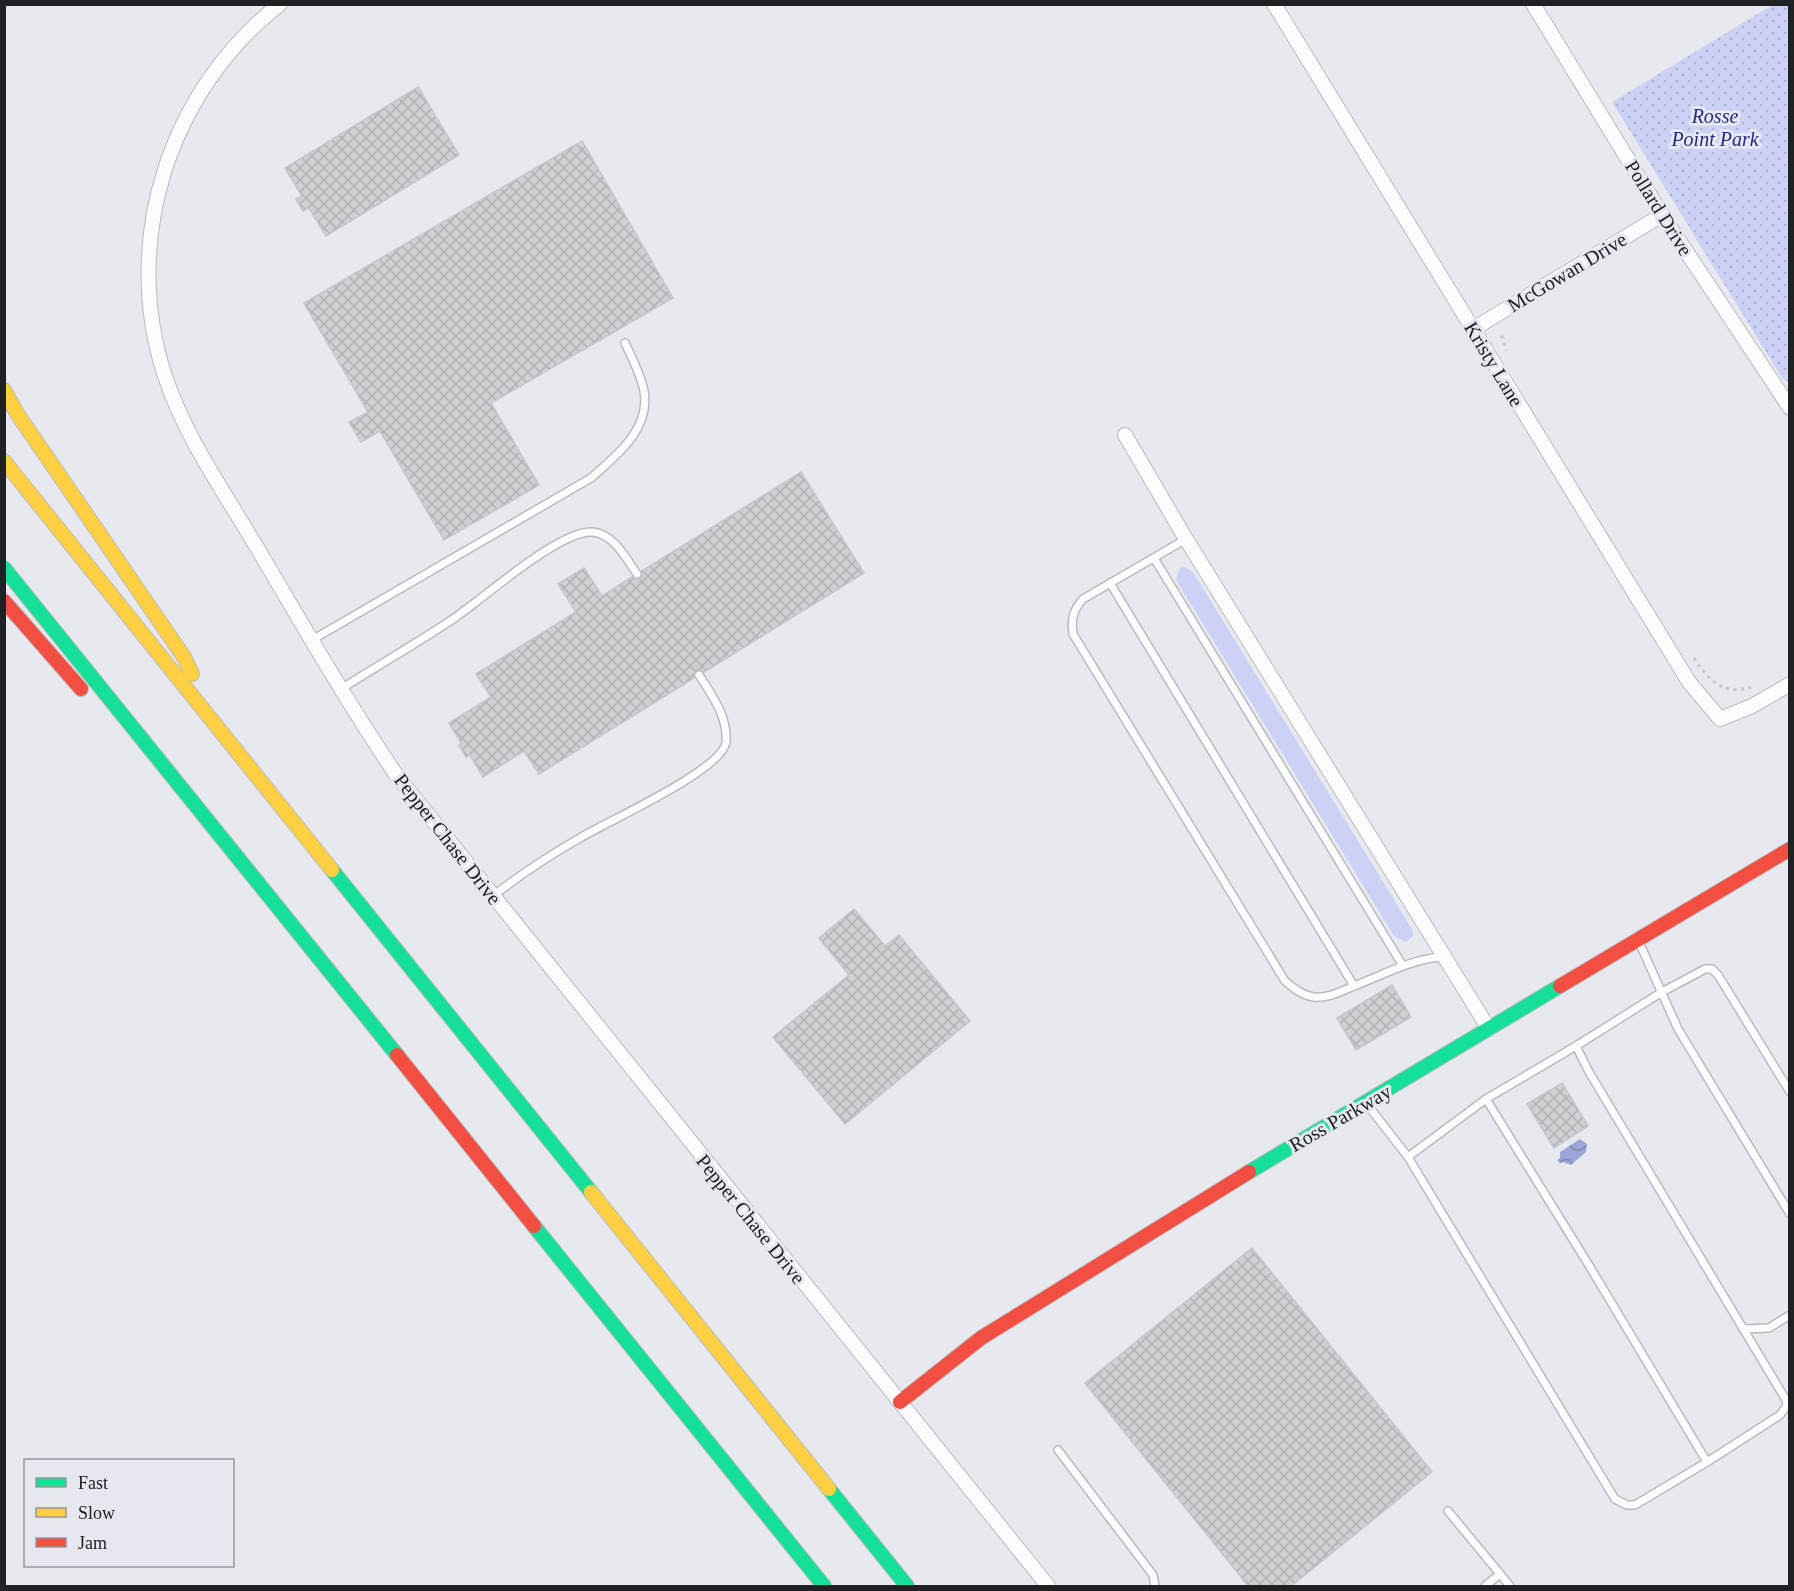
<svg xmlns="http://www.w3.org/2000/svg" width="1794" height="1591" viewBox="0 0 1794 1591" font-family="'Times New Roman',serif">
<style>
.grass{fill:#ccd2f6}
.park{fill:url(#park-dots)}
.water{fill:url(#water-waves)}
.building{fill:url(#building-cross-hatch);stroke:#c6c6ca;stroke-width:1.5}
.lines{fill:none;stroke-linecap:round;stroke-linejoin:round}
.lane-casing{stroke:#babbbf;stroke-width:10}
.street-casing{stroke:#babbbf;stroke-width:16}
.fast-casing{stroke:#babbbf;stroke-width:16}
.slow-casing{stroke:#babbbf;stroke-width:16}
.jam-casing{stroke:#babbbf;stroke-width:16}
.path{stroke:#c6c7c9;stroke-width:3;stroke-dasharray:3 4.5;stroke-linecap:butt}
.lane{stroke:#fcfcfc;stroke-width:7}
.street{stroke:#fcfcfc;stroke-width:14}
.fast{stroke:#16e098;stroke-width:14}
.slow{stroke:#ffcf43;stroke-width:14}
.jam{stroke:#f24e42;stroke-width:14}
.labels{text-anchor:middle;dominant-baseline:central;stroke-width:6;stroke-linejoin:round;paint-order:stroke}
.park-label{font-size:20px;font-style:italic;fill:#29297d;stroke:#e6e8f0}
.street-label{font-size:20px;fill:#202124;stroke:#e6e8f0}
</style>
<defs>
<pattern id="park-dots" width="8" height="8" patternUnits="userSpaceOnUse" patternTransform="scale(1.5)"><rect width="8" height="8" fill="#ccd2f6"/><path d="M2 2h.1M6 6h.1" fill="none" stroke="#afb4d3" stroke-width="1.8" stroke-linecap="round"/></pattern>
<pattern id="water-waves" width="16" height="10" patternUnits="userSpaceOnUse" patternTransform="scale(1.5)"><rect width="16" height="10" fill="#9ea6d9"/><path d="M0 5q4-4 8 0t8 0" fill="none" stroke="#8087b0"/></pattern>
<pattern id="building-cross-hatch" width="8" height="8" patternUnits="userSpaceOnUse" patternTransform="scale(1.5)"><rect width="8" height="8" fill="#cfd0d4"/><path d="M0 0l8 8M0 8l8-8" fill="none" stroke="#b1b2b6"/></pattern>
</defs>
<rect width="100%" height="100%" fill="#e8e9ee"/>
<path class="grass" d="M1185 567 1193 572 1412 929 1413 936 1406 942 1394 936 1176 580 1180 568Z"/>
<path class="park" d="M1774 4 1790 5 1789 383 1782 378 1612 102Z"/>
<path class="water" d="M1580 1139 1587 1144 1586 1152 1571 1165 1563 1162 1560 1163 1557 1160 1560 1158V1152Z"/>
<g class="building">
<path d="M418 87 459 155 326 236 309 208 303 211 296 199 302 196 285 168Z"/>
<path d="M582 141 673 298 491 403 539 485 444 540 380 431 361 442 349 422 368 412 304 303Z"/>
<path d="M801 472 864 573 704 672 701 670H696L694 673V678L539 774 524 751 483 777 470 755 466 757 459 745 461 743 449 723 491 697 476 674 576 612 558 584 584 568 602 596 632 577 635 579H640L642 576V571Z"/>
<path d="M854 909 885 946 899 935 970 1021 845 1124 773 1037 849 975 819 938Z"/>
<path d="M1392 985 1411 1017 1356 1050 1337 1018Z"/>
<path d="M1562 1083 1588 1126 1554 1148 1527 1104Z"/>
<path d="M1252 1248 1432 1472 1290 1587H1249L1085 1383Z"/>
</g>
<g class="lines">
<g class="lane-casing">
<g id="lane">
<path d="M1186 539 1083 599C1073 610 1071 619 1073 634L1285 981C1294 989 1302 995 1313 997 1327 999 1342 991 1354 986 1383 975 1413 958 1444 957"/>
<path d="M1154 558 1403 966"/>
<path d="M1110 583 1354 986"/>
<path d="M312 640 591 478C616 456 651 429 644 391 641 375 632 358 625 343"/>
<path d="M341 689C377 666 414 645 450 621 481 601 557 531 592 532 613 533 626 558 637 574"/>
<path d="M493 896C520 875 550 855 580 838 606 822 723 770 726 742 728 717 712 695 699 675"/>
<path d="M1639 942 1678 1029 1790 1214"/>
<path d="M1486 1099 1590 1267 1707 1462 1780 1415 1787 1405 1786 1400 1589 1072 1576 1046"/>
<path d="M1366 1103 1408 1157 1615 1499 1627 1505H1635L1707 1462"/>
<path d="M1408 1157 1486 1099 1576 1046 1662 992 1705 969H1712L1718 975 1790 1092"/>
<path d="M1744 1329 1769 1328 1790 1315"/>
<path d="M1058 1450 1153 1575 1155 1586"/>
<path d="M1448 1511 1510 1586"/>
<path d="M1485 1586 1500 1574"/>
</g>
</g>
<g class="street-casing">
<g id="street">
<path d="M280 4C170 90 121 239 164 373 185 439 228 497 262 556 306 631 349 705 397 776L1048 1586"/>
<path d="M1274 4 1689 682 1720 719 1752 706 1790 684"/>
<path d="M1533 4 1662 215 1790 408"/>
<path d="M1473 329 1662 215"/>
<path d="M1125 435 1186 539 1489 1029"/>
</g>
</g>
<g class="fast-casing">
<g id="fast">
<path d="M4 568 397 1055"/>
<path d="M332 870 591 1192"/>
<path d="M1249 1172 1560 986"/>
<path d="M534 1226 824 1586"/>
<path d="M829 1489 907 1586"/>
</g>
</g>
<g class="slow-casing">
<g id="slow">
<path d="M4 390 18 415 184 657 192 674"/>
<path d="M4 461 332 870"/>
<path d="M591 1192 829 1489"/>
</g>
</g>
<g class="jam-casing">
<g id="jam">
<path d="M4 601 81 689"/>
<path d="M1560 986 1790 849"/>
<path d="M397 1055 534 1226"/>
<path d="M900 1402 981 1338 1249 1172"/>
</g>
</g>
<g class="path">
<path d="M1501 336 1503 338 1506 351"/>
<path d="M1694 658C1708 680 1724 696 1751 687"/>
</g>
<use href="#lane" class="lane"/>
<use href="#street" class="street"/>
<use href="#fast" class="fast"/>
<use href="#slow" class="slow"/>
<use href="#jam" class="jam"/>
</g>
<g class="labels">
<g class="park-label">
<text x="1715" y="116">Rosse<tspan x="1715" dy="23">Point Park</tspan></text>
</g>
<g class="street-label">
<text transform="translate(1659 208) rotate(58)">Pollard Drive</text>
<text transform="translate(1567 272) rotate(-31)">McGowan Drive</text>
<text transform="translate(1494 364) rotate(59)">Kristy Lane</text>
<text transform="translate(448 839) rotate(52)">Pepper Chase Drive</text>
<text transform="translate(1340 1118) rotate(-30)">Ross Parkway</text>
<text transform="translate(751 1219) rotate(51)">Pepper Chase Drive</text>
</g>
</g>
<rect width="1794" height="1591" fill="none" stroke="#202124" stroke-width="12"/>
<rect x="24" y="1459" width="210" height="108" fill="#e6e8f0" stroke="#97989e" stroke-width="1.5"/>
<rect x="36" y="1478" width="30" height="9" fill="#16e098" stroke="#97989e" stroke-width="1.5"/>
<text x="78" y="1489" font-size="18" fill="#202124">Fast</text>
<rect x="36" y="1508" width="30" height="9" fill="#ffcf43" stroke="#97989e" stroke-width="1.5"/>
<text x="78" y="1519" font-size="18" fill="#202124">Slow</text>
<rect x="36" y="1538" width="30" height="9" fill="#f24e42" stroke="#97989e" stroke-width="1.5"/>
<text x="78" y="1549" font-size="18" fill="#202124">Jam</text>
</svg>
